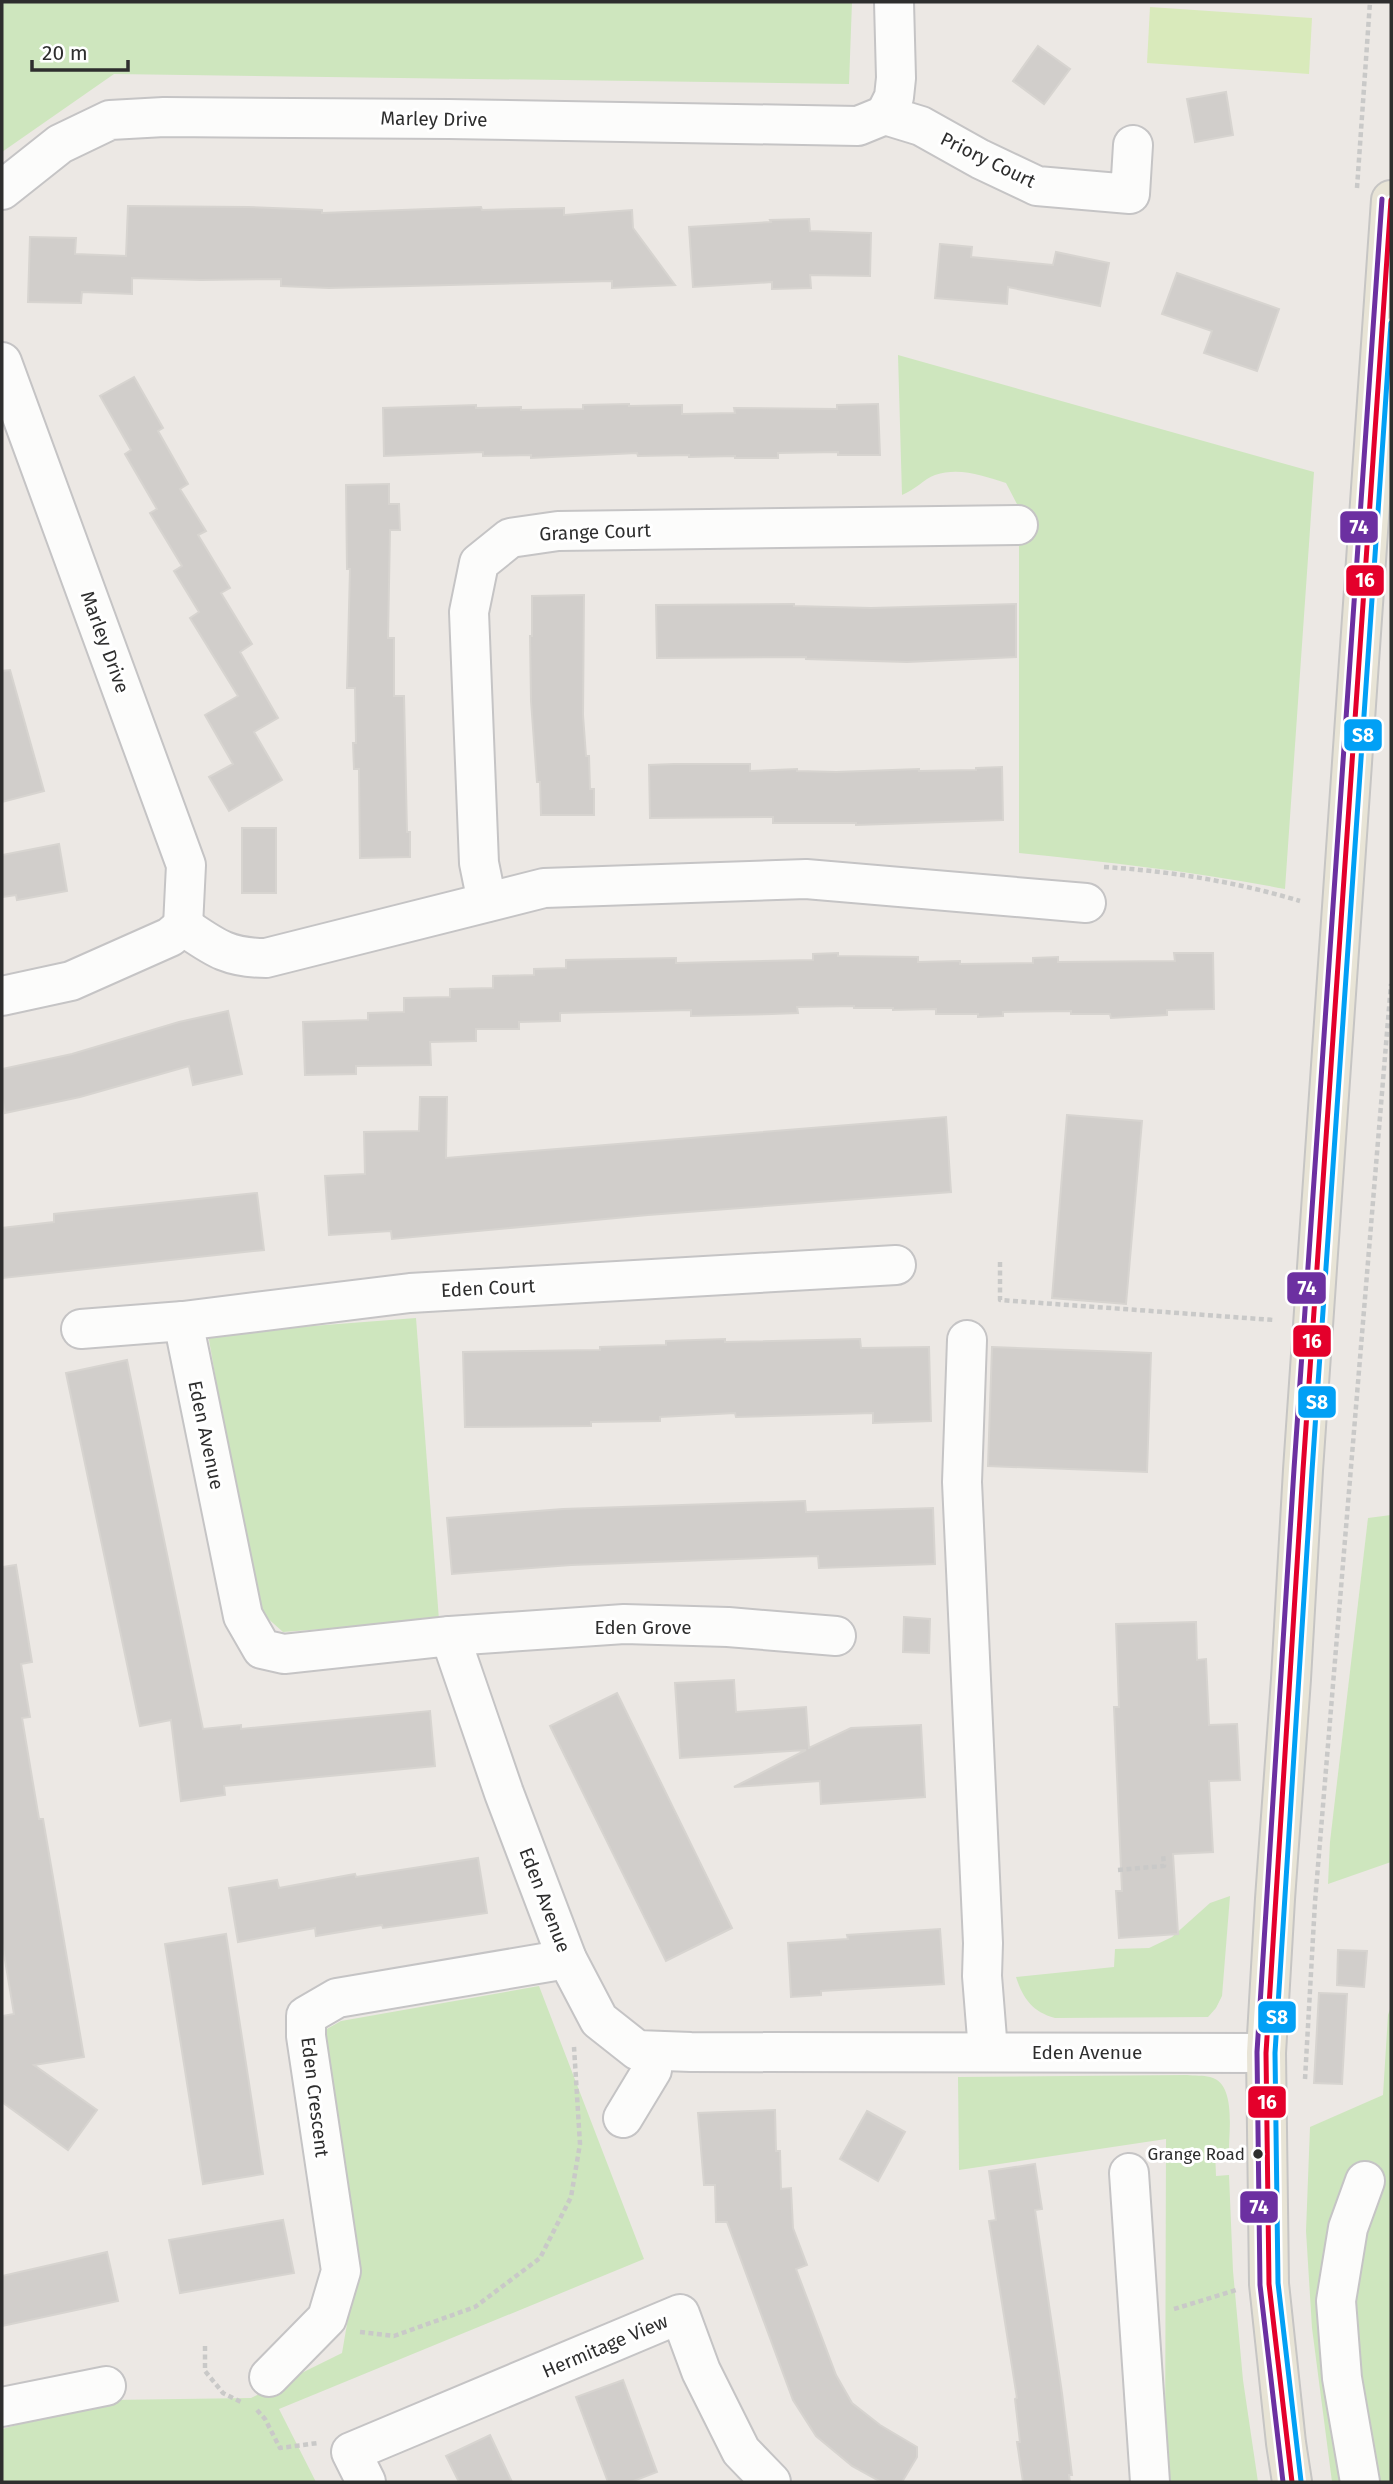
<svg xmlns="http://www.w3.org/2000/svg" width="1393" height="2484" viewBox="0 0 1393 2484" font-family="'Fira Sans',sans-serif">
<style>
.green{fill:#cee6be}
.pitch{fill:#d9eabb}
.building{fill:#d1cecb;stroke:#d7d4d0;stroke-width:2}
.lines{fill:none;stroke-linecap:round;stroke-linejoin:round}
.minor-casing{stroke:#c5c4c5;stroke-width:42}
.major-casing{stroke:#c6c5c4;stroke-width:42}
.path{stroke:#c9c9c8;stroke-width:4.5;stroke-dasharray:5 3.5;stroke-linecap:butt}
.minor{stroke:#fcfcfb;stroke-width:38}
.major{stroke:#e8e4d6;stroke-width:38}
.bus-1-casing{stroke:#fff;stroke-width:10}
.bus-2-casing{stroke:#fff;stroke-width:10}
.bus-3-casing{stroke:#fff;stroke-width:10}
.bus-1{stroke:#e4002b;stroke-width:5}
.bus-2{stroke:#02a0f5;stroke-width:5}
.bus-3{stroke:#6c30a1;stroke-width:5}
.bus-dot{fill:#2e2e2e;stroke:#fff;stroke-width:2.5}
.labels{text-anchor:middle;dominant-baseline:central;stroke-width:6;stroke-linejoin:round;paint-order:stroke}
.bus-label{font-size:17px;fill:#2e2e2e;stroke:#fff;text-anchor:end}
.street-label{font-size:19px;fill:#2e2e2e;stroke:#fff}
.line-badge{stroke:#fff;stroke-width:2.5}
.badge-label{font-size:19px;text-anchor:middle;font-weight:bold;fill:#fff}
</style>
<rect width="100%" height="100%" fill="#ece8e4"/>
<g class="green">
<path d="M2 2H852L849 84 114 74 2 152Z"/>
<path d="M898 355 1314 472 1285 889C1197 872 1108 862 1019 853V508L1006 483C983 476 960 467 935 475 924 479 915 490 902 495Z"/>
<path d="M416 1318 439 1620 283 1632 255 1607 208 1334Z"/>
<path d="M1391 1515V1862L1328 1884 1330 1842 1368 1518Z"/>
<path d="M1230 1896 1222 1996 1216 2008 1208 2017 1055 2018C1033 2012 1023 1999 1016 1977L1114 1967 1115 1949 1149 1948 1172 1937 1210 1903Z"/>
<path d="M539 1986 644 2259 279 2409 316 2482H2V2429L109 2400 251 2398 342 2353 356 2272 316 2035 341 2021Z"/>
<path d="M1391 2006V2482H1332L1312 2328 1306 2231 1310 2127 1383 2095 1388 2015Z"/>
<path d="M1187 2075C1194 2076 1203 2075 1210 2077 1236 2083 1229 2129 1229 2150H1215L1216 2176 1229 2175 1233 2271 1243 2380 1258 2482H1165L1166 2139 959 2170 958 2077Z"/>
</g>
<path class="pitch" d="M1150 7 1312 18 1309 74 1147 63Z"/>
<g class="building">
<path d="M1038 46 1070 69 1044 104 1013 81Z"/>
<path d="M1226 92 1233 135 1195 142 1187 99Z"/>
<path d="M128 206 248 207 322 210V213L481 207 482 210 564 208V215L632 210 633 228 675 285 612 288V281L329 288 281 286V279L201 280 132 278V294L82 292 81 303 28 302 30 237 76 238 75 254 126 256Z"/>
<path d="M809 219 810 231 871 233 870 276 810 275 811 288 772 289V282L693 287 689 227 771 222 770 220Z"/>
<path d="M940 244 972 247 971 257 1053 265 1056 252 1109 263 1100 306 1008 287 1007 304 935 298Z"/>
<path d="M1177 273 1279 309 1257 371 1204 353 1212 331 1162 314Z"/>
<path d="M134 377 163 428 158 431 188 484 180 489 206 531 198 535 230 588 221 593 252 644 240 652 278 718 254 732 282 780 229 811 209 777 233 764 205 715 238 696 190 618 199 612 174 571 182 566 150 513 157 509 125 454 131 450 100 396Z"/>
<path d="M629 404V406L682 405V414L735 413 734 408 837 409V405L878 404 880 455H838V452L778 453V458H735V456L689 457V455L638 456 637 453 531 458V455L483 456V452L384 456 383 408 476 405V408L521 407V410L583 409V405Z"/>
<path d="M389 484V504H399L400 530H390L388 638H394V696H404L407 832H410V857L360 858 359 769H354L353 743H356L355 688H347L350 569H347L346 485Z"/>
<path d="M584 595 583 715 586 756H589L590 789H594V815H541L540 782H537L531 701 530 636H532V596Z"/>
<path d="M794 604V606L871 608 1016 604V657L907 662 806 659V657L657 658 656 605Z"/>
<path d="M10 670 44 791 2 802V671Z"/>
<path d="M674 764H750V771L797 769V771L836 772 919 769V771L976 770V768L1002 767 1003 820 856 825V823H773V817L650 818 649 765Z"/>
<rect x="242" y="828" width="34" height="65"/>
<path d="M59 844 67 891 17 900 16 895 2 897V855Z"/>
<path d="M838 953V956L918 957V962L960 961V964L1033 963V958L1058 957V962L1175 961 1174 953H1213L1214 1009 1167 1010V1015L1111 1018 1110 1014H1071V1011L1003 1012V1016L978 1017V1014H936V1009L893 1010V1008H854V1006L797 1007 798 1013 772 1014 691 1016V1010L560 1013V1021L519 1022V1029H476V1041L430 1042 431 1065 356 1066V1074L305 1075 303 1022 368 1020V1013L404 1012V998L450 997V989L493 988V976L534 975V969L566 968V960L676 958V963L813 960V954Z"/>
<path d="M228 1011 242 1074 193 1085 189 1066 80 1097 5 1113 2 1098V1069L72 1054 179 1022Z"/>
<path d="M420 1097H447L446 1158 946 1117 951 1192 648 1215 392 1239 391 1231 329 1235 325 1176 365 1174 364 1132 419 1131Z"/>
<path d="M1067 1115 1142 1121 1126 1304 1052 1298Z"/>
<path d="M257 1193 264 1250 3 1278 2 1228 54 1222V1214Z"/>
<path d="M725 1339V1342L860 1339 861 1348 929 1347 931 1421 873 1423V1413L736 1417 735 1413 660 1417V1421L591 1422V1426L465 1427 463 1352 600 1350V1347L666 1345V1341Z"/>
<path d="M992 1347 1151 1353 1147 1472 988 1466Z"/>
<path d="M127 1360 203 1729 241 1725V1729L430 1711 435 1766 224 1786 225 1795 181 1801 171 1720 140 1726 66 1373Z"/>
<path d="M805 1501 806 1512 933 1508 935 1564 819 1568 818 1556 571 1565 452 1574 447 1518 563 1509Z"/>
<path d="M16 1565 32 1662 21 1664 30 1717 22 1718 39 1819H43L84 2057 34 2065 97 2110 68 2150 2 2102V2016L14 2014 2 1942V1567Z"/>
<path d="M904 1617 930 1619 929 1653 903 1652Z"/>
<path d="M1196 1622 1197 1660 1206 1659 1209 1725 1237 1724 1240 1780 1209 1781 1213 1852 1173 1854 1178 1934 1119 1938 1116 1891H1122L1114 1707H1119L1116 1624Z"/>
<path d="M734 1680 736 1712 806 1707 809 1748 851 1728 921 1725 925 1797 821 1804 820 1781 734 1787 806 1750 680 1758 675 1683Z"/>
<path d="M617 1693 732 1928 666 1961 550 1726Z"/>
<path d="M478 1858 487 1913 383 1928 382 1925 316 1936 315 1928 238 1942 229 1888 277 1880 279 1888 355 1874 356 1877Z"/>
<path d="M940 1929 944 1984 821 1991V1995L791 1997 788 1943 848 1939 847 1935Z"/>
<path d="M226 1934 263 2174 203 2184 165 1944Z"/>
<path d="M1338 1950 1367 1951 1364 1987 1337 1985Z"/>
<path d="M1319 1993 1347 1994 1342 2084 1314 2083Z"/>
<path d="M775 2110 776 2151H780L781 2189 791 2188 793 2228 807 2265 796 2269 836 2375 852 2403 880 2425 917 2447V2457L902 2482H881L852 2466 816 2436 793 2400 727 2222H716L715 2185H704L698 2113Z"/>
<path d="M867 2111 905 2132 878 2181 840 2159Z"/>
<path d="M1035 2164 1042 2209 1035 2210 1062 2393 1072 2475H1069L1070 2482H1023L1017 2442H1020L1015 2399 1017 2398 989 2221 996 2220 989 2171Z"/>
<path d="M283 2220 294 2273 180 2293 169 2240Z"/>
<path d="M107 2252 118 2301 2 2326V2276Z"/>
<path d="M623 2380 657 2472 631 2482H608L576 2397Z"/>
<path d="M490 2435 512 2482H459L446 2456Z"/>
</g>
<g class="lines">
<g class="minor-casing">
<g id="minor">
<path d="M885 115 921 126 980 159 1037 186 1130 194 1133 145"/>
<path d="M885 115 894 97 896 78 894 2"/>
<path d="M2 190 60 144 110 120 164 117 449 119 858 126 885 115"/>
<path d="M2 362 186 865 183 926"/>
<path d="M487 902 479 863 469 612 479 563 510 538 558 531 1018 525"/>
<path d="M183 926C214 947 227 958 266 958L544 888 806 879 1086 903"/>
<path d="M2 996 71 981 170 937 183 926"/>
<path d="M183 1321 243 1616 262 1649 284 1654 450 1636 504 1793 567 1959 599 2020 637 2050 691 2052 1266 2053"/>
<path d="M81 1329 183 1321 410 1293 896 1265"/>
<path d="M967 1340 962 1482 983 1943 982 1976 988 2051"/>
<path d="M450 1636 624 1624 728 1627 836 1636"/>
<path d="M623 2118 652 2070 654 2051"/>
<path d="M1129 2173 1150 2482"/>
<path d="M269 2377 327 2318 341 2271 306 2036V2016L337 1998 567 1959"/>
<path d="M2 2407 106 2386"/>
<path d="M366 2482 351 2452 680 2314 701 2371 741 2451 771 2482"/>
<path d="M1360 2482 1342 2378 1336 2301 1348 2228 1365 2181"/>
</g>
</g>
<g class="major-casing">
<path id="major" d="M1292 2482 1286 2443 1269 2284 1266 2053 1275 1899 1291 1679 1303 1470 1391 200"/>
</g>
<g class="path">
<path d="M1357 188 1370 2"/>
<path d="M1104 867C1170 871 1237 882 1300 901"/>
<path d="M1000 1262V1300L1274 1320"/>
<path d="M1118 1870 1164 1866 1163 1854"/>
<path d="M1305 2079 1315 1902 1391 984"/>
<path d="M1174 2309 1236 2290"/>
<path d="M360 2332 394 2336 475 2307 540 2258 571 2197 580 2144 574 2047"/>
<path d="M205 2346V2371L223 2393 243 2403"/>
<path d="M257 2410 265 2419 280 2448 318 2443"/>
</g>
<use href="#minor" class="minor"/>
<use href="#major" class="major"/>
<g class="bus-1-casing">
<path id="bus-1" d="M1292 2482 1269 2284 1266 2053 1303 1470 1391 200"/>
</g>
<g class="bus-2-casing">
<path id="bus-2" d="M1301 2481 1278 2283 1275 2053 1312 1471 1391 323"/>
</g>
<g class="bus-3-casing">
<path id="bus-3" d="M1283 2482 1260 2285 1257 2052 1294 1469 1382 199"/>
</g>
<use href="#bus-1" class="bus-1"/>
<use href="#bus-2" class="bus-2"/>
<use href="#bus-3" class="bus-3"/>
</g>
<circle class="bus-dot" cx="1258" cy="2154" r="6"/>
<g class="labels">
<g class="bus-label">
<text x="1245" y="2154">Grange Road</text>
</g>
<g class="street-label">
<text transform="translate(434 119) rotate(1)">Marley Drive</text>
<text transform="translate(988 160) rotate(26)">Priory Court</text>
<text transform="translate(595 532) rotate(-2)">Grange Court</text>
<text transform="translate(105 642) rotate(70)">Marley Drive</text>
<text transform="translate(488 1288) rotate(-3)">Eden Court</text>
<text transform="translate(206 1435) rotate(78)">Eden Avenue</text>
<text x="643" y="1627">Eden Grove</text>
<text transform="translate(545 1900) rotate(69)">Eden Avenue</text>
<text x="1087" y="2052">Eden Avenue</text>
<text transform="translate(315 2097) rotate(83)">Eden Crescent</text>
<text transform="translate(605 2346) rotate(-23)">Hermitage View</text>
</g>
</g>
<g class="line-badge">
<rect x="1339" y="510" width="40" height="34" rx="7" fill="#6c30a1"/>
<rect x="1345" y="564" width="40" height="33" rx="7" fill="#e4002b"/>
<rect x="1343" y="718" width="40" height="34" rx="7" fill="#02a0f5"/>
<rect x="1286" y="1271" width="41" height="34" rx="7" fill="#6c30a1"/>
<rect x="1292" y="1324" width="40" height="34" rx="7" fill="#e4002b"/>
<rect x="1297" y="1385" width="40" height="34" rx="7" fill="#02a0f5"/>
<rect x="1257" y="2000" width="40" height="34" rx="7" fill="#02a0f5"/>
<rect x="1247" y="2085" width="40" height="34" rx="7" fill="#e4002b"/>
<rect x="1239" y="2190" width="40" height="34" rx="7" fill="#6c30a1"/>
</g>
<g class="badge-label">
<text x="1359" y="534">74</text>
<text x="1365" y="587">16</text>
<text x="1363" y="742">S8</text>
<text x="1307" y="1295">74</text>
<text x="1312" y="1348">16</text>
<text x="1317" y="1409">S8</text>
<text x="1277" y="2024">S8</text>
<text x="1267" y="2109">16</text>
<text x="1259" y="2214">74</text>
</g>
<rect width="1393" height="2484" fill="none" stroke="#2e2e2e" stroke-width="7"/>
<path d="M32 60v10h96v-10" fill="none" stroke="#2e2e2e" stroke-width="3.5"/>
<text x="42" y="60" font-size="21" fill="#2e2e2e" stroke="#ffffff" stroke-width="5" paint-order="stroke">20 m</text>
</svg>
